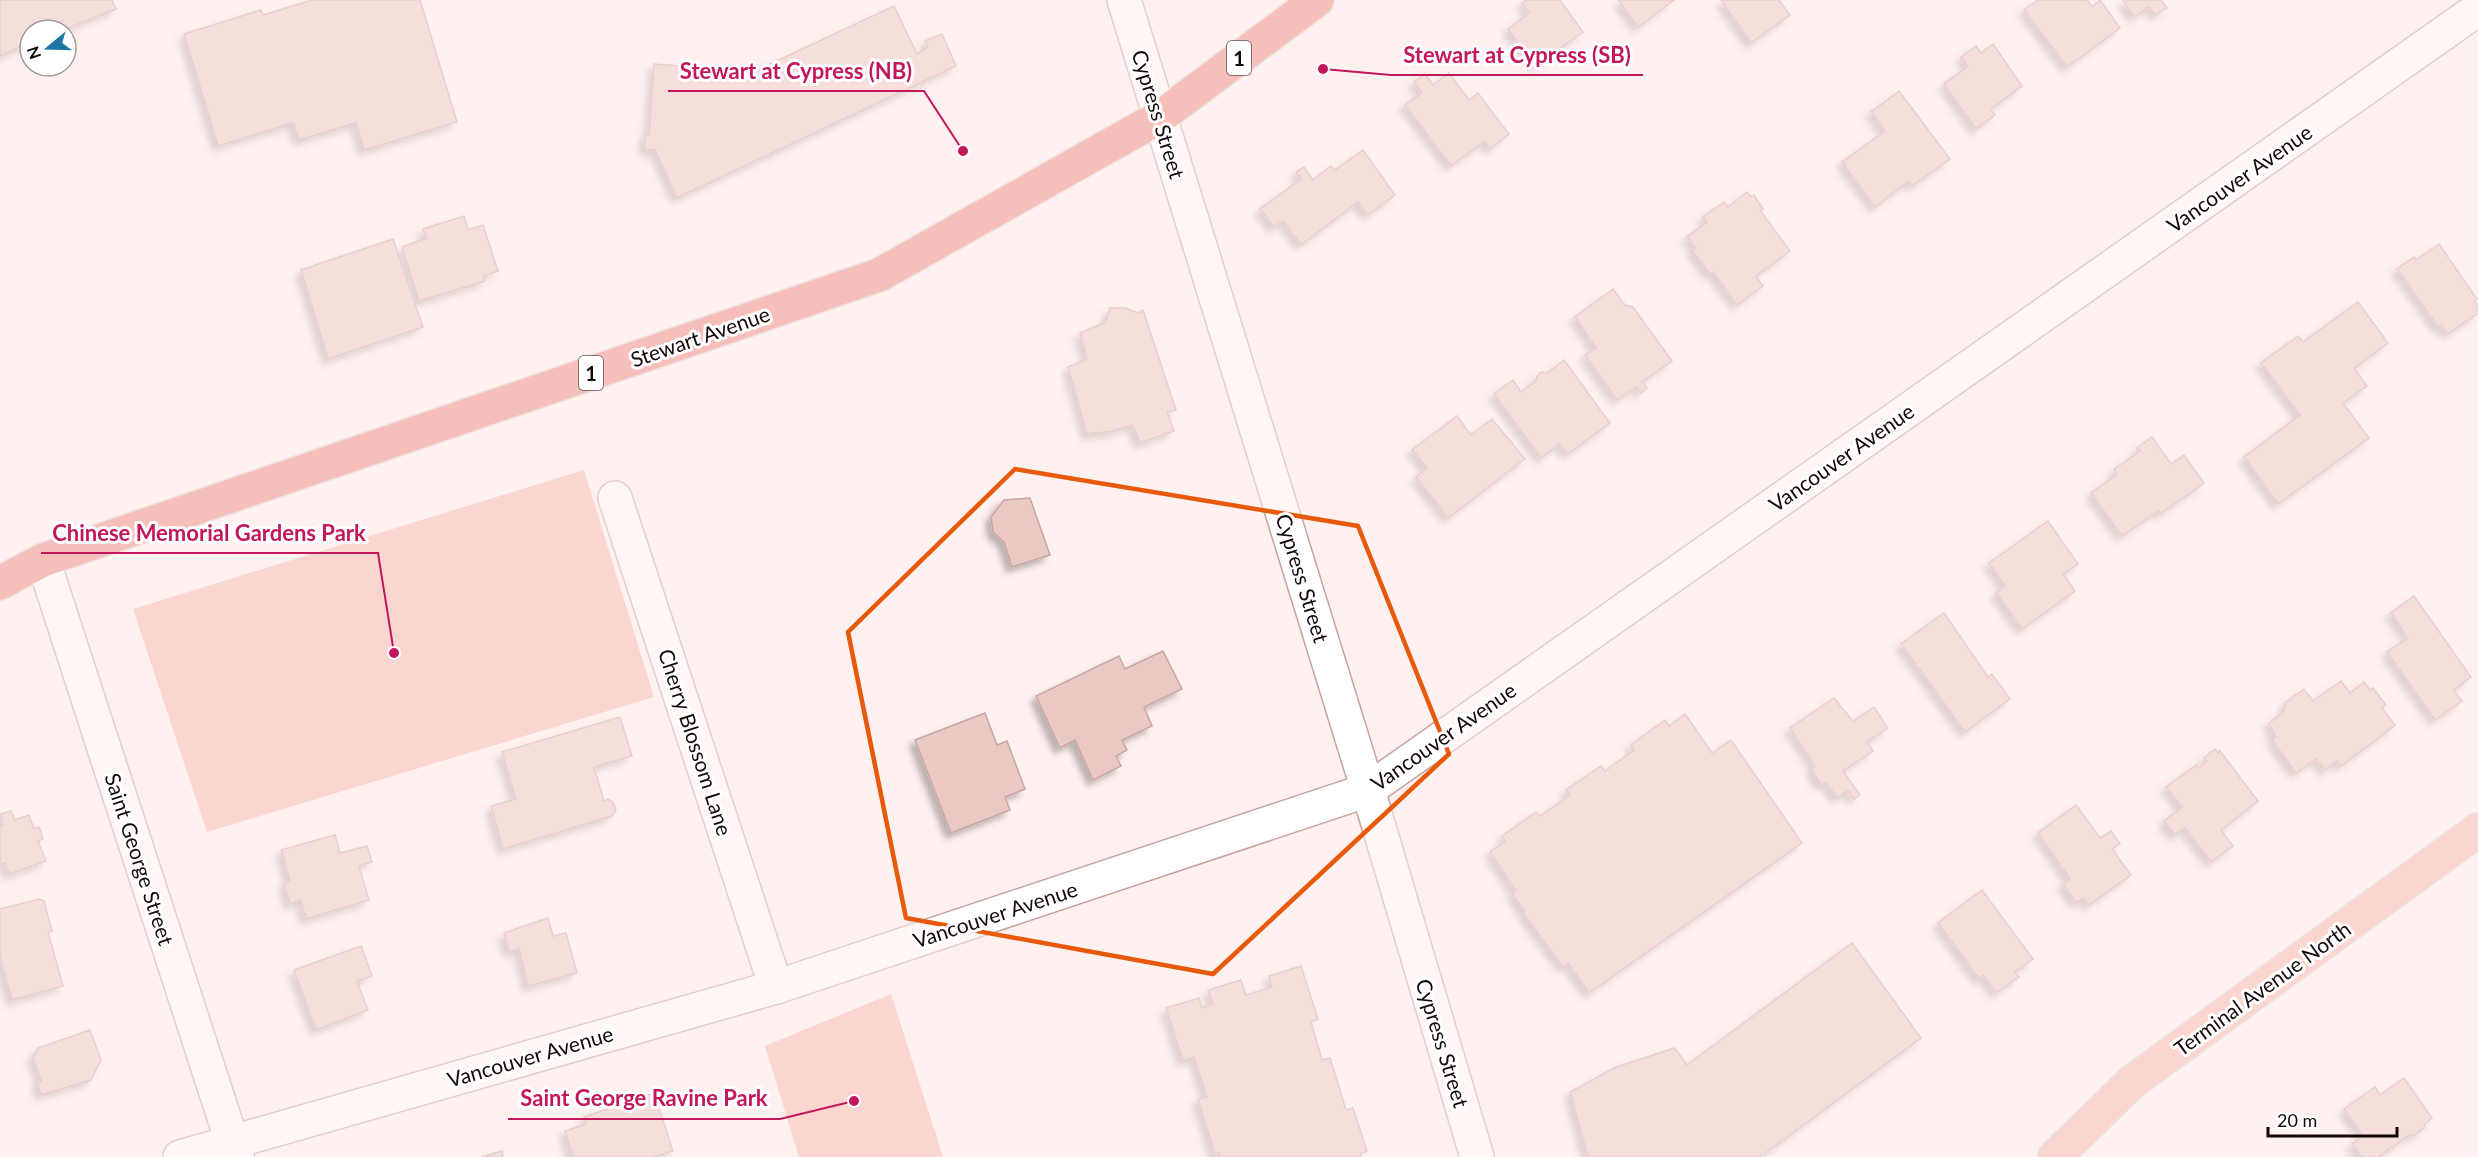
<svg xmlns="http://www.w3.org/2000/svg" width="2478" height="1157" viewBox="0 0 2478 1157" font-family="Lato,sans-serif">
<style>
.green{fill:#f5b3ab}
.building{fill:#eac8c3;stroke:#c8a7a3;stroke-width:1.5;filter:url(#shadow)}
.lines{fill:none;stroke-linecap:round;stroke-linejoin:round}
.minor-casing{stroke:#c5a4a0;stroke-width:36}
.major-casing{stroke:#d5d3d2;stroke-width:36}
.highway-casing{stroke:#d5d3d2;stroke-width:36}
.minor{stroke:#fff;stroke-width:33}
.major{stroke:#f5b5ae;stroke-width:33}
.highway{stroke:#ee8378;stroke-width:33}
.marked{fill:none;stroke:#e8590c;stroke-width:4.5;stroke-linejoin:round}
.labels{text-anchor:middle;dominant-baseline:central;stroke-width:6;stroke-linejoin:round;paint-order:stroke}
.shield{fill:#fff;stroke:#5a5251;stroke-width:1.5}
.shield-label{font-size:20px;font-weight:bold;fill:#130807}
.street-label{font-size:21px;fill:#130807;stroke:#fff}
.leader{fill:none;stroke:#c2185b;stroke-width:2}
.callout-dot{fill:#c2185b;stroke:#fff;stroke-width:2}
.callout-label{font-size:22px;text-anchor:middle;font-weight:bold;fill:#c2185b;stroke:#fff;stroke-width:6;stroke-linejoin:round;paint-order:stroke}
</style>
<defs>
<filter id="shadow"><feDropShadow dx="-5.5" dy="5.5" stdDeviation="3" flood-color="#0004"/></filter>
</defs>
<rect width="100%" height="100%" fill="#fff1ef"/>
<g class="green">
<path d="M584 470 654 697 207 832 133 609Z"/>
<path d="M891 994 943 1157H799L765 1046Z"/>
</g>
<g class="building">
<path d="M0 0H112L116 9 63 30H30V43L0 56Z"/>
<path d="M312 0H420L457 122 364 150 356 123 299 140 293 123 218 146 184 34 261 10 263 15Z"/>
<path d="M1526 0H1560L1583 32 1536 66 1508 29 1529 13 1522 3Z"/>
<path d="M1618 0H1674L1638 27Z"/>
<path d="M1721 0H1779L1790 15 1751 43Z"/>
<path d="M2038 0H2087L2092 7 2100 0 2120 28 2067 67 2024 10Z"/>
<path d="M2123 0H2161L2167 8 2155 15 2149 7 2134 17Z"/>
<path d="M894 6 917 54 928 47 925 41 942 34 956 66 677 198 655 150 644 149 645 134 649 135 654 64 755 71Z"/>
<path d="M1993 44 2022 86 1991 109 1995 115 1976 129 1944 84 1968 66 1961 57 1976 46 1981 53Z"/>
<path d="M1449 73 1469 100 1478 93 1509 134 1490 149 1485 141 1451 166 1405 105 1422 93 1414 82 1425 74 1433 85Z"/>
<path d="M1899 91 1950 159 1912 186 1909 181 1875 207 1842 162 1885 131 1871 112Z"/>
<path d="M1363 150 1395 195 1368 215 1358 202 1301 245 1283 221 1274 227 1260 209 1301 179 1296 172 1304 167 1313 180 1331 166 1335 170Z"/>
<path d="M1747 192 1751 197 1754 195 1763 209 1760 210 1790 251 1756 276 1763 286 1737 305 1713 272 1710 274 1692 250 1696 248 1687 237 1707 222 1703 217 1724 202 1728 207Z"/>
<path d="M464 216 468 230 483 225 498 271 483 276 485 281 419 301 402 247 427 238 423 229Z"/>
<path d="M393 239 423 327 328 359 301 270Z"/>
<path d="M2439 244 2477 299 2474 301 2478 306V313L2448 334 2441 325 2438 327 2397 269 2414 257 2416 260Z"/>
<path d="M1613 289 1625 305 1633 307 1672 361 1642 382 1647 388 1641 393 1636 387 1617 400 1585 355 1596 348 1575 317Z"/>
<path d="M2358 302 2388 343 2354 368 2367 386 2343 403 2369 438 2278 504 2244 457 2300 415 2261 363 2298 336 2303 342Z"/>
<path d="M1110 308H1125L1138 313 1143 310 1176 410 1167 412 1174 431 1140 443 1133 425 1113 431 1087 434 1068 367 1087 359 1080 333 1105 323Z"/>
<path d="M1564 360 1610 423 1568 454 1559 444 1541 458 1494 394 1513 380 1521 392 1536 381 1537 376 1541 372 1547 373Z"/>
<path d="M1457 416 1471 435 1492 419 1525 459 1448 518 1416 477 1427 468 1412 450Z"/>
<path d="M2152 437 2171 464 2184 455 2204 483 2160 514 2158 511 2122 536 2091 493 2117 474 2114 469 2140 451 2137 448Z"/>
<path d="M1030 498 1050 555 1012 567 1004 542 993 532 991 517 1004 500Z"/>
<path d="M2048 521 2078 564 2063 574 2075 591 2022 629 1996 593 2005 586 1989 563Z"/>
<path d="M2414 596 2471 677 2454 690 2462 701 2435 720 2387 652 2408 638 2391 613Z"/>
<path d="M1944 613 1988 677 1992 674 2010 699 1965 732 1901 644Z"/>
<path d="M1163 651 1182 689 1144 707 1152 726 1122 740 1127 750 1116 756 1121 766 1093 780 1075 740 1060 748 1036 696 1119 656 1125 669Z"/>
<path d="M2341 681 2350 693 2364 682 2370 690 2373 688 2386 705 2382 708 2395 725 2341 766 2337 761 2325 770 2316 759 2296 773 2272 740 2276 737 2269 723 2284 712 2285 703 2304 689 2313 701Z"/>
<path d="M1834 698 1853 721 1874 707 1888 728 1867 742 1873 751 1843 771 1860 795 1854 799 1848 791 1837 798 1826 782 1821 785 1811 769 1815 766 1790 728Z"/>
<path d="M985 713 997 745 1007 741 1025 789 1005 797 1010 810 951 833 915 740Z"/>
<path d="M1685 714 1712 753 1731 740 1802 843 1589 993 1568 963 1563 967 1524 914 1525 912 1512 894 1516 891 1490 852 1505 841 1502 836 1536 812 1540 816 1570 795 1566 790 1601 766 1605 771 1634 750 1631 745 1665 720 1669 726Z"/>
<path d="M620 717 632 756 594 767 604 801 608 799 613 802 616 810 612 816 503 849 491 806 516 799 502 752Z"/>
<path d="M2215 749 2218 753 2220 751 2258 801 2221 830 2233 846 2211 862 2185 828 2175 835 2164 821 2182 807 2166 787 2196 765 2198 768 2207 761 2204 758Z"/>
<path d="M2076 805 2100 838 2111 831 2120 844 2112 849 2131 875 2089 905 2084 898 2076 903 2063 884 2070 879 2038 833Z"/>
<path d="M11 811 15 820 29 815 34 829 39 827 43 839 38 841 46 861 9 874 5 863 0 865V826L3 825 0 814Z"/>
<path d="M335 835 340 853 367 846 372 862 359 866 369 900 306 919 301 900 290 904 284 883 290 881 281 850Z"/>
<path d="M1982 890 2033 959 2015 972 2019 977 1996 993 1983 975 1979 979 1938 923Z"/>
<path d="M39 899 44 901 52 931 48 932 63 986 12 1000 0 958V909Z"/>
<path d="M548 918 553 936 566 933 577 973 528 986 519 949 509 952 504 933Z"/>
<path d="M1852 943 1921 1038 1760 1157H1588L1570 1092 1616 1067 1675 1048 1687 1065Z"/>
<path d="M361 946 372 976 357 981 368 1010 316 1030 294 970Z"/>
<path d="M1301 966 1318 1019 1311 1022 1322 1060 1330 1058 1346 1110 1353 1108 1367 1151 1360 1154 1361 1157H1220L1219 1153 1215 1154 1198 1099 1207 1097 1194 1057 1183 1061 1166 1008 1199 998 1202 1008 1213 1004 1208 990 1241 980 1246 995 1272 987 1269 976Z"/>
<path d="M90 1030 101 1060 91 1080 41 1095 37 1082 41 1081 33 1058 38 1048Z"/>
<path d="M2404 1078 2432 1118 2425 1124 2424 1128 2413 1136 2409 1135 2378 1157H2362L2352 1144 2363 1136 2344 1109 2375 1087 2380 1095Z"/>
<path d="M654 1093 673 1151 654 1157H573L565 1131 586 1124 584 1117Z"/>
<path d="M502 1151 503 1157H482Z"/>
</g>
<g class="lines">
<g class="minor-casing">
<g id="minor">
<path d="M1124 0 1368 790 1477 1157"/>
<path d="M615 498 776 987"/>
<path d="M43 560 237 1157"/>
<path d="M180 1157 776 987 1368 790 2478 9"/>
</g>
</g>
<g class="major-casing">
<path id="major" d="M2055 1157 2132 1082 2478 830"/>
</g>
<g class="highway-casing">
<path id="highway" d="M0 583 43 560 879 275 1160 117 1317 0"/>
</g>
<use href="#minor" class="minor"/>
<use href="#major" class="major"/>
<use href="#highway" class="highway"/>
</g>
<path d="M0 0H2478V1157H0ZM1015 469 1358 526 1449 754 1213 974 906 918 848 632Z" fill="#fff1ef" fill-opacity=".55" fill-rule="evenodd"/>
<path class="marked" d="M1015 469 1358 526 1449 754 1213 974 906 918 848 632Z"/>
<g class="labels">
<g class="shield">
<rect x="1227" y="41" width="24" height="34" rx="4.5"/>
<rect x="579" y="356" width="24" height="34" rx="4.5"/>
</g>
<g class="shield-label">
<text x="1239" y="58">1</text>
<text x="591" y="373">1</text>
</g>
<g class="street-label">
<text transform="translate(1159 114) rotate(73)">Cypress Street</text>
<text transform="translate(2239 178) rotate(-35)">Vancouver Avenue</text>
<text transform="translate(700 336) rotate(-19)">Stewart Avenue</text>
<text transform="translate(1841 457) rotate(-35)">Vancouver Avenue</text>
<text transform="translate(1303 578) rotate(73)">Cypress Street</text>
<text transform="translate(1443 736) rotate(-35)">Vancouver Avenue</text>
<text transform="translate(696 742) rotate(72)">Cherry Blossom Lane</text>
<text transform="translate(140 859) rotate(72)">Saint George Street</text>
<text transform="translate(995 914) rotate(-18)">Vancouver Avenue</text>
<text transform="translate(2262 988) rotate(-36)">Terminal Avenue North</text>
<text transform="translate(1443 1043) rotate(73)">Cypress Street</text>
<text transform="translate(530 1056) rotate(-16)">Vancouver Avenue</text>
</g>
</g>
<path class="leader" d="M1323 69L1391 75H1643M963 151L924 91H668M394 653L378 553H41M854 1101L780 1119H508"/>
<g class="callout-dot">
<circle cx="1323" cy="69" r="6"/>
<circle cx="963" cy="151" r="6"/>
<circle cx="394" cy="653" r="6"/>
<circle cx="854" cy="1101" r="6"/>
</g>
<g class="callout-label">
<text x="1517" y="63">Stewart at Cypress (SB)</text>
<text x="796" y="79">Stewart at Cypress (NB)</text>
<text x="209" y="541">Chinese Memorial Gardens Park</text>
<text x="644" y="1106">Saint George Ravine Park</text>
</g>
<g transform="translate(48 48) rotate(251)"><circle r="28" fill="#ffffff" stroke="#a19c9c" stroke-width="1.5"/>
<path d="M0-4.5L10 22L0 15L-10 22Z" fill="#1a75a3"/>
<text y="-9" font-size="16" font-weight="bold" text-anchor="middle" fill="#130807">N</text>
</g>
<path d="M2268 1127v9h129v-9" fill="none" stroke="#130807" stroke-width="3"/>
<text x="2277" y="1127" font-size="18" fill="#130807" stroke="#ffffff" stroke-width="4.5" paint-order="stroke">20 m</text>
</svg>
